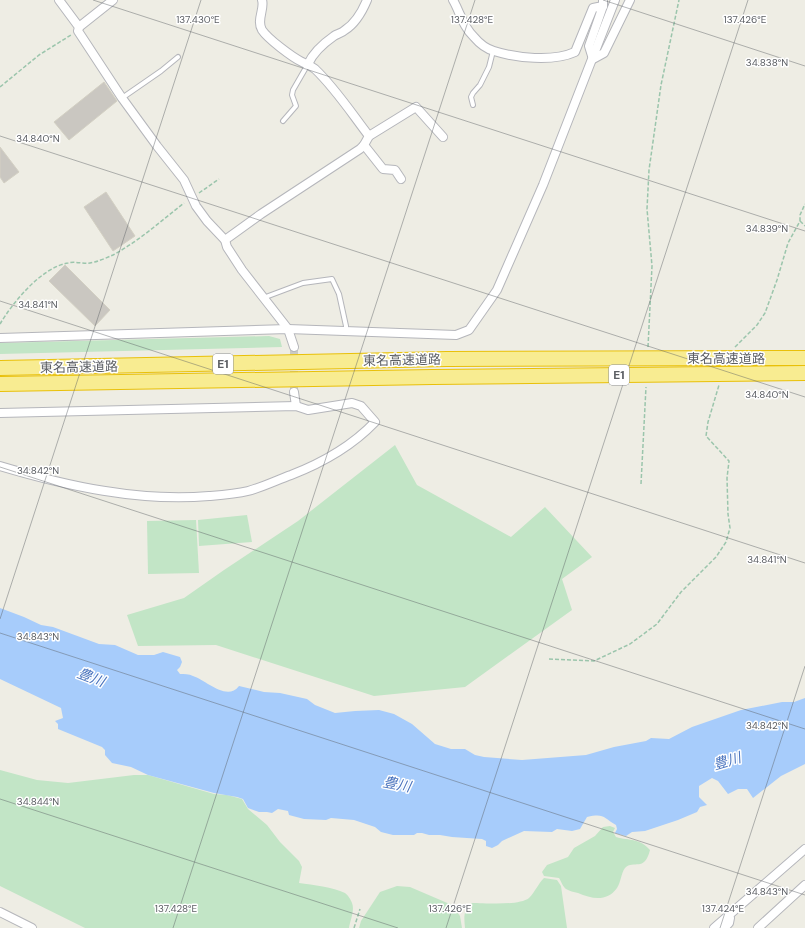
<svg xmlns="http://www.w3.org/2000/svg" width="805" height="928" viewBox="0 0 805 928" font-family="'DM Sans','Noto Sans JP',sans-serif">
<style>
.green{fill:#c2e5c6}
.water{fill:#a7ccfb}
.building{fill:#cac7c1;stroke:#d3d0c3}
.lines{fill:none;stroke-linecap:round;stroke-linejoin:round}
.minor-tunnel{stroke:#cacac4;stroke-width:8;stroke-dasharray:8 4;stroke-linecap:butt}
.service-casing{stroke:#b5b6bb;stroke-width:6}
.minor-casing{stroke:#b5b6bb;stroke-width:10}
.motorway-casing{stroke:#e9c009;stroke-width:16}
.path{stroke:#9bc5ac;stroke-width:1.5;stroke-dasharray:4 2;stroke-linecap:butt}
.service{stroke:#fff;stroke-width:4}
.minor{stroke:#fff;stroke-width:8}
.motorway{stroke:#f8ec91;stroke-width:14}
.motorway-bridge-casing{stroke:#e9c009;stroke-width:16;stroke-linecap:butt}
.motorway-bridge{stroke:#f8ec91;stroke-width:14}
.ticks{fill:none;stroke:#5c5f64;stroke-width:1;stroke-opacity:0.45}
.labels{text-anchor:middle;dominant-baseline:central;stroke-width:3;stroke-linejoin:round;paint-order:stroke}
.shield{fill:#fff;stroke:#8d8f92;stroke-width:1}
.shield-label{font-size:12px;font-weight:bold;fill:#5c5f64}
.street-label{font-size:13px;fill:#5c5f64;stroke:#fff}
.water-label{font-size:14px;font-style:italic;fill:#4a74be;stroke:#fff}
.ticks-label{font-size:10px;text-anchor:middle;fill:#5c5f64;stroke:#fff;stroke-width:3;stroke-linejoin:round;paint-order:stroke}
</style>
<rect width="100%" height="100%" fill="#eeede4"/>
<g class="green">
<path d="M269 336 280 339 282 347 0 354V343Z"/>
<path d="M395 445 417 485 511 537 545 507 592 557 562 579 572 610 465 687 374 696 216 645 138 646 127 615 184 598 224 570 298 521Z"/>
<path d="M247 515 252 542 199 546 198 520Z"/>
<path d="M196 520 199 573 148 574 147 521Z"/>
<path d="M0 770 37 780 68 783 134 775H148L214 794 227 795 242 799 248 809 267 825 280 842 299 861 302 867 299 883C313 885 333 887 345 893 348 895 351 900 352 903 355 910 350 921 349 928H85L0 886Z"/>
<path d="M610 826 615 828 613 832 616 837C630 841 640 838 650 850 644 873 634 859 625 868 621 873 621 882 617 888 607 902 592 899 578 893 574 892 569 891 566 889 563 887 561 881 559 878L544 876 542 872 547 865 568 857 574 848 595 836 603 827Z"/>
<path d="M544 878 557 880 561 886 567 928H465C464 917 463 910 472 903 485 903 519 906 529 898 535 892 538 884 544 878Z"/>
<path d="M397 886 410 887 452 905 460 916 462 928H359L361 921 380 892Z"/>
</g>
<path class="water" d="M0 608 24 617 41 625 53 627 99 644 115 645 138 655H154L163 652 180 657 182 662 180 667 177 670 180 674C184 674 189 674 193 676 206 680 227 702 239 686L264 692 280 693 307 699 315 705 335 713 355 711 379 710 394 714 412 724 435 744 451 749H465L475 755 484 757 522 760 586 755 614 747 646 741 651 738 669 739 692 727 741 710 782 702H794L805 698V764L781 776 753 798 747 789H738L728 794 718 781 712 778 699 786V797L707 805 700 807 697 812 678 820 645 831 632 832 626 836 615 833 617 829 616 825C603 818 605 813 587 817L580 829 572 831 557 829 552 832 524 831 502 841 498 845 492 848 486 846V841L482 839 452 837 440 835H429L422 833H417L414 835H393L381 832 375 827 354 820 331 818 326 820 304 819 289 815 288 811 278 809 272 813 267 812H259L248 808 243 799 237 797 214 793 148 775 131 767 112 763 105 755V750L102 747 58 729V724L55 721 63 718 61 708 0 679Z"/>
<g class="building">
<path d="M104 82 117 101 69 140 54 122Z"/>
<path d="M0 147 19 172 4 183 0 177Z"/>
<path d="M106 192 135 236 113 251 84 207Z"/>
<path d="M65 265 110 310 95 326 49 281Z"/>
</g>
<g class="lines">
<path class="minor-tunnel" d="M294 347V392"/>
<g class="service-casing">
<g id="service">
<path d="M122 98 161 71 178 57"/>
<path d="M473 105 471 97 473 93 480 85 489 67 493 51"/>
<path d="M283 121 296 106 292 95 293 90 308 64"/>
<path d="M263 298 303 283 332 279 339 294 346 326V331"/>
</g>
</g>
<g class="minor-casing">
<g id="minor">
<path d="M59 0 79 27 78 31 122 98 157 146 184 180 196 206 207 221 225 240 227 247 242 270 288 329 294 347"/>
<path d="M262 0C265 9 256 20 262 30 268 39 292 57 302 62 307 64 311 66 315 69 336 89 352 114 369 136"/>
<path d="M453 0C460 12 463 27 474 37 479 43 487 49 494 51 516 58 553 62 575 52L593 8 603 6"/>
<path d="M603 0V6L589 46 593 59 604 53 630 0"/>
<path d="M79 27 113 0"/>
<path d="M308 64C313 53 324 43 334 36 337 34 342 33 345 30 356 23 362 12 367 0"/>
<path d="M364 145 383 169 395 170 401 179"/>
<path d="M225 240 261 214 360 149 364 145 369 136 416 107 443 137"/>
<path d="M0 338 288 329 456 335 469 330 497 290 543 185 615 0"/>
<path d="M294 392 296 406"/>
<path d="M0 413 296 406 308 410 352 403 361 406 375 422C351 447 322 463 291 475 277 480 263 487 248 491 236 494 222 495 209 496 139 502 67 486 0 466"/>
<path d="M0 912 32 928"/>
<path d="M714 928 805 849"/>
<path d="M724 928 729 923 730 918 728 915"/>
<path d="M758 928 805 885"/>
</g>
</g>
<g class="motorway-casing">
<g id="motorway">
<path d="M0 368 447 359"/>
<path d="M0 384 433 377"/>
</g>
</g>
<g class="path">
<path d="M0 87 39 55 71 35"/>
<path d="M199 193 219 179"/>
<path d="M800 221 805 226"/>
<path d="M0 324C13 302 42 267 68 263 75 261 83 264 90 263 97 262 106 258 113 255 139 241 161 221 184 203"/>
<path d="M648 347 652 266 647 209 649 170 661 85 679 0"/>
<path d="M735 347 757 325 765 313 777 280 788 243 800 221V215L805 204"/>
<path d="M641 484 646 387"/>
<path d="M549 659 594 661 630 644 657 624 681 592 716 557 726 542 730 528 728 514 727 478 729 461 706 436 708 422 719 385"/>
<path d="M354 928 360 909"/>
</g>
<use href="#service" class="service"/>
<use href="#minor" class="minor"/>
<use href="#motorway" class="motorway"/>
<g class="motorway-bridge-casing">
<g id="motorway-bridge">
<path d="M447 359 805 358"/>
<path d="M433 377 805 373"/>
</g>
</g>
<use href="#motorway-bridge" class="motorway-bridge"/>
</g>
<path class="ticks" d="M93 0 805 231M603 0 805 66M0 136 805 397M0 301 805 563M0 467 805 729M0 619 201 0M0 633 805 895M0 799 398 928M173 928 475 0M446 928 748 0M720 928 805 666"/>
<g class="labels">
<g class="shield">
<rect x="213" y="354" width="20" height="20" rx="3"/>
<rect x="609" y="365" width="20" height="20" rx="3"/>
</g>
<g class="shield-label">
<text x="223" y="364">E1</text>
<text x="619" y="375">E1</text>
</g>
<g class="street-label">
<text x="726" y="358">東名高速道路</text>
<text transform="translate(402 360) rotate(-1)">東名高速道路</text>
<text transform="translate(79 367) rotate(-1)">東名高速道路</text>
</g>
<g class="water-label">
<text transform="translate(91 677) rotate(21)">豊川</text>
<text transform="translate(727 761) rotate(-17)">豊川</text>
<text transform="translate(397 784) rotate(11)">豊川</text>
</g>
</g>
<g class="ticks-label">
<text x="198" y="23">137.430°E</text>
<text x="472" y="23">137.428°E</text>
<text x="745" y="23">137.426°E</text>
<text x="767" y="66">34.838°N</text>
<text x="38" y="142">34.840°N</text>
<text x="767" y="232">34.839°N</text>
<text x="38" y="308">34.841°N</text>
<text x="767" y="398">34.840°N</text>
<text x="38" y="474">34.842°N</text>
<text x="767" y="563">34.841°N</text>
<text x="38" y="640">34.843°N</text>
<text x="767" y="729">34.842°N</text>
<text x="38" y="805">34.844°N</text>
<text x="767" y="895">34.843°N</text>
<text x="176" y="912">137.428°E</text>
<text x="450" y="912">137.426°E</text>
<text x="723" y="912">137.424°E</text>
</g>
</svg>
